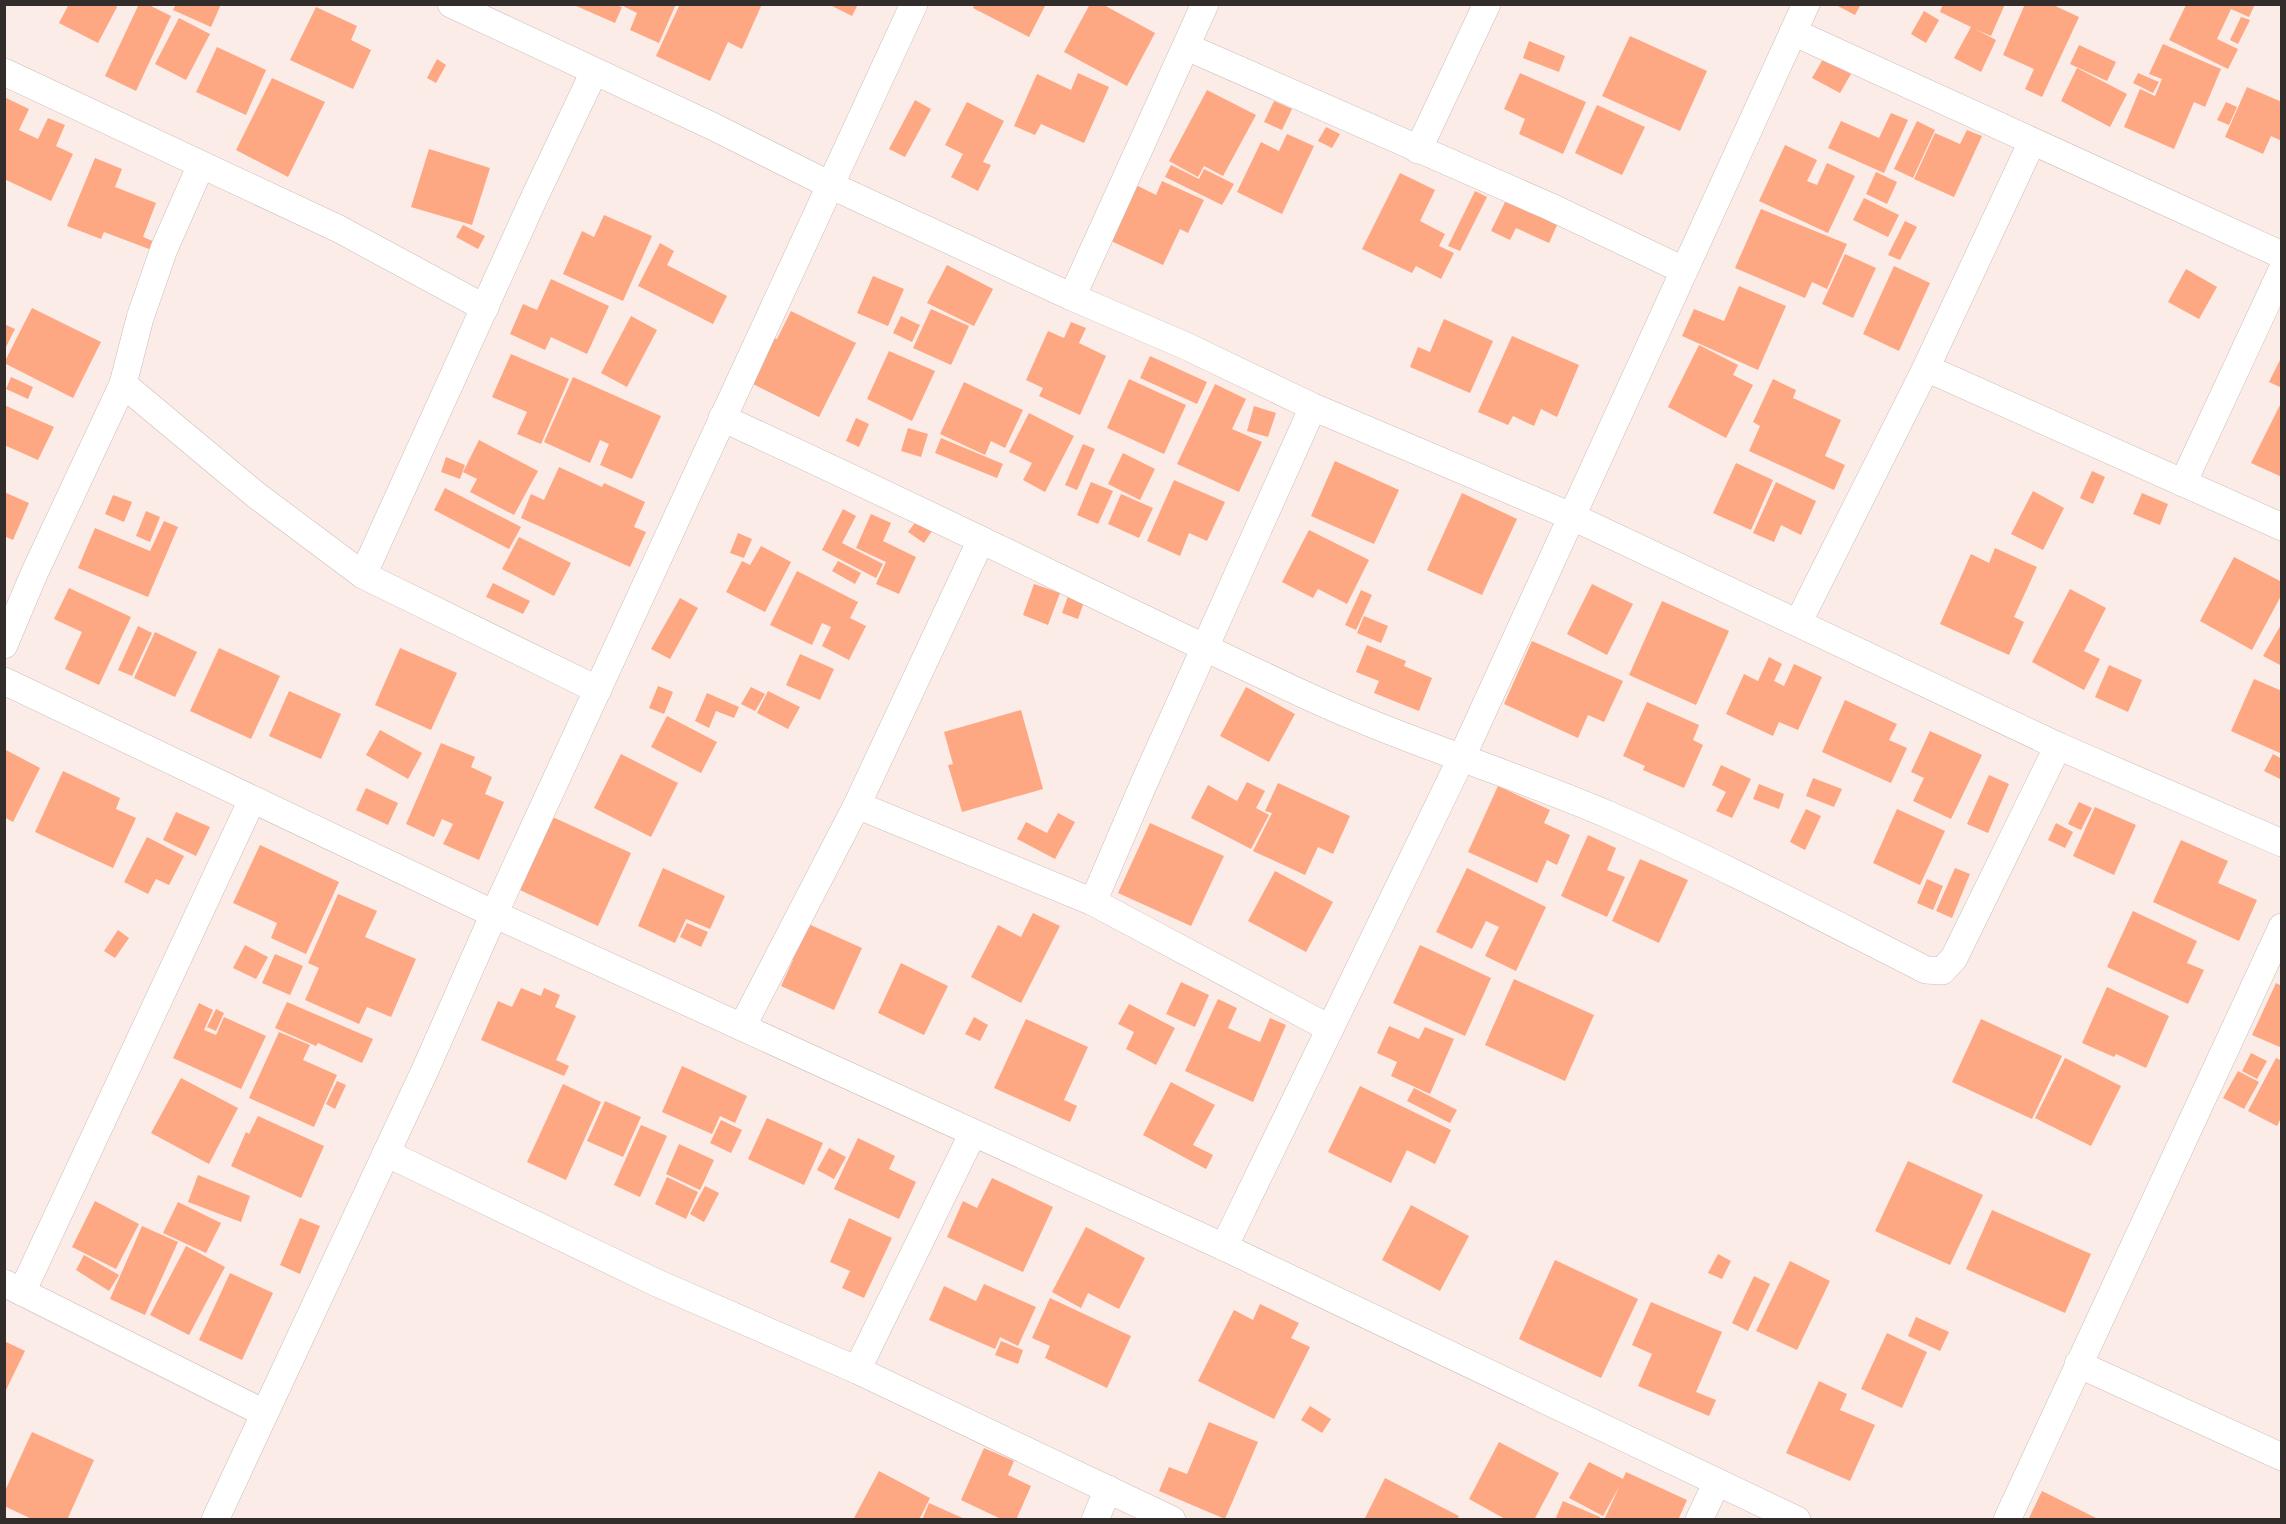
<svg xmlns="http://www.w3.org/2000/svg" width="2286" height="1524" viewBox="0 0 2286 1524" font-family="'Roboto Condensed',sans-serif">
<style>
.building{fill:#fea783}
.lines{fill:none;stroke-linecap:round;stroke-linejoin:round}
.minor-casing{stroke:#cbbdb8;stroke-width:28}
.minor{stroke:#fff;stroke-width:27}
</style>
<rect width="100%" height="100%" fill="#fbece7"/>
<g class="building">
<path d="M69 4H112L117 7 98 43 59 23Z"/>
<path d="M139 4H147L171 16 136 91 105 76Z"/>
<path d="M176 4H221L211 27 173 10Z"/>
<path d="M619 4H676L659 43 630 30 637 13Z"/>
<path d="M680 4H762L742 49 728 42 710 81 656 56Z"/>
<path d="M828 4H858L852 16Z"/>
<path d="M975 4H1046L1029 37 973 8Z"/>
<path d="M1090 4H1102L1155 33 1127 86 1064 52Z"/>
<path d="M1834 4H1861L1855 15Z"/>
<path d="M1943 4H2005L1991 36 1975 29 1996 40 1981 72 1954 58 1971 27 1940 12Z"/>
<path d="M2025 4H2051L2079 17 2042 97 2025 89 2034 69 2003 55Z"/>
<path d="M2208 4H2255L2249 17 2231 9 2217 39 2238 49 2228 69 2169 40 2186 5Z"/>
<path d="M574 5H616L622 7 615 23Z"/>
<path d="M316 7 357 26 351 40 371 50 353 89 290 60Z"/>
<path d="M1924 11 1939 20 1926 43 1911 34Z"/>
<path d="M2241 17 2250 20 2238 44 2230 40Z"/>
<path d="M179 18 210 34 186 80 155 64Z"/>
<path d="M1630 36 1707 71 1680 131 1602 96Z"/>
<path d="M1529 41 1565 56 1559 72 1523 58Z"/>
<path d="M2163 44 2221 69 2205 107 2194 102 2174 149 2124 127 2140 89 2155 96 2162 79 2149 74Z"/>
<path d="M2079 45 2116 62 2107 81 2070 64Z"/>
<path d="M217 47 266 70 246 115 196 92Z"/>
<path d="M437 59 446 65 436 83 427 78Z"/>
<path d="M1823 59 1851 74 1840 93 1812 78Z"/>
<path d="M2077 68 2127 94 2110 127 2061 101Z"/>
<path d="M1078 73 1109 87 1084 143 1041 124 1035 135 1014 126 1037 74 1071 90Z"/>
<path d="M1520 73 1586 102 1563 154 1519 134 1525 119 1504 109Z"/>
<path d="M2138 73 2159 82 2153 93 2133 83Z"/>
<path d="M272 78 325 102 288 177 236 150Z"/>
<path d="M2247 87 2282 102V141L2271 136 2263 154 2225 137Z"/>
<path d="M1207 90 1256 115 1223 176 1204 166 1198 177 1169 161Z"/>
<path d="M4 97 29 109 19 130 38 139 48 118 65 125 56 146 73 154 51 201 4 179Z"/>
<path d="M915 100 931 109 905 157 889 149Z"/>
<path d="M1274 101 1292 109 1282 130 1264 122Z"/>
<path d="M967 102 1004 121 983 162 991 165 978 191 951 177 963 154 945 145Z"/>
<path d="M2226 102 2237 107 2229 125 2217 120Z"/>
<path d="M1597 105 1645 127 1622 175 1575 153Z"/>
<path d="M1891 113 1908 120 1884 173 1828 148 1841 121 1879 138Z"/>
<path d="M1917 121 1935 130 1913 178 1894 169Z"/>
<path d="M1326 127 1340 134 1332 148 1318 141Z"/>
<path d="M1967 130 1982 136 1954 197 1914 179 1935 133 1960 144Z"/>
<path d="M1287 134 1314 146 1282 214 1237 192 1261 142 1279 151Z"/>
<path d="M1785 145 1817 160 1807 181 1817 185 1827 163 1855 176 1828 233 1759 201Z"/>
<path d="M429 149 490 168 472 225 411 207Z"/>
<path d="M95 158 122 169 115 187 156 203 143 237 160 244 157 252 104 232 101 239 67 226Z"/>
<path d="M1171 165 1199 179 1204 169 1234 184 1222 205 1165 177Z"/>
<path d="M1876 172 1897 182 1887 204 1866 194Z"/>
<path d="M1400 173 1435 190 1420 221 1445 234 1439 246 1454 253 1441 279 1416 266 1412 273 1362 249Z"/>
<path d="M1162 181 1204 200 1188 233 1180 229 1163 265 1111 241 1136 185 1156 195Z"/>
<path d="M1475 191 1487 197 1460 251 1448 246Z"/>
<path d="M1864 198 1899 215 1888 237 1853 220Z"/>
<path d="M1506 200 1558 223 1549 243 1516 228 1510 240 1491 231Z"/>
<path d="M1761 209 1847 244 1827 289 1812 282 1805 298 1735 268Z"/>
<path d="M604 215 652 236 623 301 563 274 582 231 594 237Z"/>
<path d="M1905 221 1917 227 1900 260 1888 255Z"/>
<path d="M463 225 485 236 478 249 456 237Z"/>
<path d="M660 243 674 251 667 265 727 296 713 324 638 286Z"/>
<path d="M1845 254 1876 268 1853 318 1822 304Z"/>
<path d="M947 265 993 289 974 326 927 303Z"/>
<path d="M1894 266 1930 283 1899 351 1863 334Z"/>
<path d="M2186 269 2217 287 2199 319 2168 302Z"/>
<path d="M873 276 904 289 888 326 857 313Z"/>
<path d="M551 279 609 306 587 354 551 337 545 350 510 334 523 304 537 310Z"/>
<path d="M1739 286 1786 306 1758 370 1682 336 1694 309 1724 321Z"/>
<path d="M32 308 101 342 73 398 4 363Z"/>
<path d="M931 309 969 326 951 365 913 348Z"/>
<path d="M791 311 856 343 819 417 751 383 774 338 777 339Z"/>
<path d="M631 316 657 330 627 387 601 373Z"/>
<path d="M901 316 920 325 912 342 893 333Z"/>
<path d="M1444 319 1493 341 1470 393 1410 367 1418 347 1430 352Z"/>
<path d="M1071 322 1086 328 1079 343 1106 356 1080 415 1039 396 1043 388 1026 380 1048 331 1064 338Z"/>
<path d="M4 324 15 329 4 351Z"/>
<path d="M1512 336 1579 365 1557 417 1541 409 1534 426 1513 416 1508 425 1478 412Z"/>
<path d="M1699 345 1738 365 1733 375 1753 385 1726 438 1668 407Z"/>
<path d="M889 351 935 371 912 421 867 399Z"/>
<path d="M511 354 569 379 541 444 517 434 527 412 492 397Z"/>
<path d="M1150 356 1207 382 1197 404 1140 378Z"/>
<path d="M2282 356V388L2269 382Z"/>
<path d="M11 377 33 387 28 399 6 389Z"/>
<path d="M573 377 661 416 632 479 600 465 609 444 600 440 590 463 544 442Z"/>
<path d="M1129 379 1186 405 1164 454 1107 428Z"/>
<path d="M1773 379 1796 390 1793 398 1841 420 1825 456 1845 465 1834 490 1749 451 1760 426 1753 422Z"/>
<path d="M964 382 1023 410 1005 448 991 441 985 455 940 434Z"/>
<path d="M1215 384 1246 399 1232 429 1262 442 1239 492 1177 464Z"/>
<path d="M2282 401V477L2251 463Z"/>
<path d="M4 405 54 427 38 460 4 445Z"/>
<path d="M1254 406 1276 413 1268 437 1247 431Z"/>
<path d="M1029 413 1074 436 1045 492 1023 480 1032 463 1009 452Z"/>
<path d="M856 418 869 424 859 447 846 441Z"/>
<path d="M908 428 928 434 921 457 901 451Z"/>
<path d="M941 438 1003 464 997 478 935 453Z"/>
<path d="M479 440 538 471 514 515 470 492 477 479 463 472Z"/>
<path d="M1083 444 1095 449 1077 490 1065 485Z"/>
<path d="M1123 453 1155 469 1140 500 1108 484Z"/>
<path d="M446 457 465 465 460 479 441 472Z"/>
<path d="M1335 461 1399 490 1374 544 1311 516Z"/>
<path d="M1736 463 1773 480 1751 530 1713 513Z"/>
<path d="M559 467 602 487 604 483 645 502 634 527 646 532 630 567 521 518 531 494 544 500Z"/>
<path d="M2092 471 2105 477 2093 504 2080 498Z"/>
<path d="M1174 480 1225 502 1207 541 1189 533 1180 556 1147 541Z"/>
<path d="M1091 482 1113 491 1098 524 1077 515Z"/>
<path d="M1776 482 1816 501 1801 535 1781 525 1774 542 1753 533Z"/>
<path d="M445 488 521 527 509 549 434 510Z"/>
<path d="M2033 491 2064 508 2043 550 2011 534Z"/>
<path d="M4 492 29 503 13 540 4 536Z"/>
<path d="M1462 493 1517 519 1482 595 1427 570Z"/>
<path d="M2142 493 2168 504 2160 525 2133 514Z"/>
<path d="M1121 494 1153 508 1139 538 1108 524Z"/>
<path d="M113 495 132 502 124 522 105 514Z"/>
<path d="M843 509 856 516 842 543 883 564 876 578 822 550Z"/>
<path d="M146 511 160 517 150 542 136 536Z"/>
<path d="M871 514 891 523 883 541 916 557 899 594 876 584 886 562 856 548Z"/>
<path d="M917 520 932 531 924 543 908 532Z"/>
<path d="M164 521 178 527 148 597 78 568 95 528 150 551Z"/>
<path d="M1309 530 1369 560 1347 604 1318 589 1313 598 1282 582Z"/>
<path d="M738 533 752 539 744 558 730 553Z"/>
<path d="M519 537 571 563 554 596 502 569Z"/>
<path d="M761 546 791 562 765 612 726 592 742 561 750 565Z"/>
<path d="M1995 548 2037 567 2014 617 2024 622 2009 655 1940 624 1971 554 1989 563Z"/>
<path d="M2234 557 2282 582V594L2252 650 2200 621Z"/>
<path d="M838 561 861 573 855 584 832 571Z"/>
<path d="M797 571 858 602 850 618 866 626 849 660 822 646 831 627 822 623 812 645 770 625Z"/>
<path d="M493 583 530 601 523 614 486 597Z"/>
<path d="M1034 584 1060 593 1048 625 1023 615Z"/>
<path d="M1592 584 1633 604 1607 655 1567 634Z"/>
<path d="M69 588 131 617 99 685 65 669 82 632 54 619Z"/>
<path d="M2070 589 2106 608 2084 651 2100 659 2084 690 2032 662Z"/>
<path d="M1361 590 1372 595 1356 630 1345 625Z"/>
<path d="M1068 596 1084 602 1078 619 1062 613Z"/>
<path d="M680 598 698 608 670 659 651 649Z"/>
<path d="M1662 601 1729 631 1696 705 1629 675Z"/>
<path d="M1364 616 1388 626 1381 643 1357 633Z"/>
<path d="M2282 623V666L2263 656Z"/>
<path d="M138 626 152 633 132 676 118 670Z"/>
<path d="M155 632 197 652 175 697 134 678Z"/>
<path d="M1532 641 1623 681 1604 722 1588 715 1578 738 1504 704Z"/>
<path d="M1367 645 1406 661 1404 666 1432 678 1419 711 1374 693 1379 681 1356 672Z"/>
<path d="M219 648 280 676 251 739 190 711Z"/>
<path d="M400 648 457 673 431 730 375 705Z"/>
<path d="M800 654 834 669 820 700 786 685Z"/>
<path d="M1769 657 1782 664 1774 681 1784 686 1794 664 1822 677 1798 730 1779 722 1773 736 1726 714 1744 674 1758 681Z"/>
<path d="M2109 665 2142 680 2128 712 2095 697Z"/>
<path d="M2254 679 2282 691V754L2231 731Z"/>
<path d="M658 686 673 692 664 714 649 708Z"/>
<path d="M751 687 765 694 755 711 741 704Z"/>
<path d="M1246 687 1295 714 1269 762 1220 736Z"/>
<path d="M289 691 341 714 321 759 269 736Z"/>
<path d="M768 691 800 707 788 729 757 713Z"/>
<path d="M707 693 739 707 734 718 716 711 709 728 695 721Z"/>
<path d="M1845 700 1897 724 1889 740 1907 748 1891 783 1822 752Z"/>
<path d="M1647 702 1699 725 1693 740 1703 745 1684 788 1643 770 1645 766 1623 756Z"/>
<path d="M1021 710 1043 789 962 812 948 765 953 764 944 732Z"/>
<path d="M667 716 717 742 701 773 651 747Z"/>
<path d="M380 730 422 753 408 779 366 755Z"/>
<path d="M1930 731 1982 755 1951 819 1913 801 1924 778 1911 772Z"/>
<path d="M441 743 475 757 471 767 492 777 485 794 504 802 479 860 443 844 453 824 442 819 434 837 406 824Z"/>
<path d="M4 749 40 768 13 822 4 817Z"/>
<path d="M621 754 678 783 651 837 594 808Z"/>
<path d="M2273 754 2282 759V780L2264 771Z"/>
<path d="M1721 765 1751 779 1732 818 1716 811 1726 792 1712 785Z"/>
<path d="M63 771 120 798 116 809 136 818 113 868 35 832Z"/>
<path d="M1989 775 2009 784 1988 833 1967 824Z"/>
<path d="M1813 778 1842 789 1834 807 1806 796Z"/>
<path d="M1247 782 1265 791 1256 808 1269 815 1251 849 1191 818 1208 785 1237 801Z"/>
<path d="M1278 783 1350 816 1333 854 1318 847 1305 875 1253 851 1272 813 1265 811Z"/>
<path d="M1759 784 1784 794 1779 809 1753 799Z"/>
<path d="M1498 786 1550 810 1544 823 1570 835 1557 865 1547 860 1537 883 1468 852Z"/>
<path d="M366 788 398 803 388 825 356 810Z"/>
<path d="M2079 802 2092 808 2081 830 2068 824Z"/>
<path d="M2095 807 2136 825 2114 875 2073 856Z"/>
<path d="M1806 809 1821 816 1805 850 1790 842Z"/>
<path d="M1897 809 1945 831 1920 885 1873 863Z"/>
<path d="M176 812 210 827 196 856 163 840Z"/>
<path d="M544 813 631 853 598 926 511 886Z"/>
<path d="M1058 813 1075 822 1055 859 1017 839 1026 822 1047 833Z"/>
<path d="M1150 823 1224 856 1191 926 1118 893Z"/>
<path d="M2056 823 2073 832 2065 848 2048 840Z"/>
<path d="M1588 835 1616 848 1607 870 1625 877 1607 917 1561 896Z"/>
<path d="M147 837 184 856 169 885 156 879 148 894 124 882Z"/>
<path d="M2181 840 2228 861 2218 883 2257 900 2239 941 2153 902Z"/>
<path d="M260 845 339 882 306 954 271 938 277 923 233 903Z"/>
<path d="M1640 859 1688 880 1659 943 1612 921Z"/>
<path d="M663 868 725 896 710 929 686 919 675 943 638 926Z"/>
<path d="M1467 868 1546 907 1516 971 1485 956 1499 927 1486 921 1472 949 1436 932Z"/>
<path d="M1955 868 1970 874 1952 918 1936 911Z"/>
<path d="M1275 871 1333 902 1306 952 1248 921Z"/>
<path d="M1927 879 1943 886 1933 910 1917 903Z"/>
<path d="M338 894 377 911 365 937 416 959 391 1017 367 1007 359 1024 305 1000 319 968 308 963Z"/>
<path d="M2133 911 2197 941 2187 963 2204 970 2188 1004 2107 967Z"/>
<path d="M1033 913 1060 926 1021 1003 971 977 998 925 1021 937Z"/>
<path d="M804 922 862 948 834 1010 781 986 793 960 788 958Z"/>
<path d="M687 923 708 932 701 947 680 937Z"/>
<path d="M118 930 129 938 115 958 104 951Z"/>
<path d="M245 945 268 957 256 979 233 968Z"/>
<path d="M1420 945 1491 978 1465 1036 1393 1003Z"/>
<path d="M275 954 303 966 290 995 262 983Z"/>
<path d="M901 963 948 986 924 1035 878 1013Z"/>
<path d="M1514 979 1594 1015 1565 1081 1485 1045Z"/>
<path d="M1181 982 1209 995 1195 1027 1166 1014Z"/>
<path d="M2276 983 2282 986V1048L2252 1035Z"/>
<path d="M2107 987 2169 1016 2146 1068 2116 1054 2114 1057 2082 1043Z"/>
<path d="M521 988 541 996 544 988 560 995 555 1007 576 1016 556 1060 569 1066 564 1076 481 1040 498 1001 512 1007Z"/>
<path d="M1218 999 1237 1008 1228 1028 1260 1042 1270 1018 1286 1025 1253 1102 1185 1071Z"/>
<path d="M287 1002 373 1039 362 1063 318 1043 316 1046 275 1028Z"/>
<path d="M199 1003 213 1010 204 1030 216 1035 224 1017 266 1036 241 1089 173 1058Z"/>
<path d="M1129 1004 1175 1028 1156 1065 1126 1049 1134 1032 1118 1024Z"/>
<path d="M216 1009 224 1013 216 1031 207 1027Z"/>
<path d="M974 1017 988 1025 980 1041 965 1034Z"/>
<path d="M1026 1019 1088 1047 1064 1100 1077 1106 1070 1122 994 1088Z"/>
<path d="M1981 1019 2062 1056 2032 1119 1952 1082Z"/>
<path d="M1389 1026 1419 1039 1425 1027 1454 1039 1430 1094 1391 1076 1397 1062 1377 1053Z"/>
<path d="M279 1032 310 1045 303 1060 337 1075 314 1127 249 1098Z"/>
<path d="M2251 1053 2267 1061 2257 1079 2242 1071Z"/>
<path d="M2065 1058 2121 1086 2091 1146 2035 1118Z"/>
<path d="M2276 1058 2282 1061V1116L2277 1126 2248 1111Z"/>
<path d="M682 1066 747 1096 735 1123 720 1116 712 1134 662 1112Z"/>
<path d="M2238 1071 2259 1082 2244 1109 2223 1098Z"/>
<path d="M181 1078 238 1108 209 1164 151 1133Z"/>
<path d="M337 1081 346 1085 335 1109 326 1104Z"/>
<path d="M1171 1082 1215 1105 1193 1145 1213 1155 1206 1169 1143 1135Z"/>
<path d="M563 1084 601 1102 566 1180 527 1162Z"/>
<path d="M1360 1086 1451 1130 1435 1164 1407 1150 1391 1183 1328 1152Z"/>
<path d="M1414 1088 1457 1110 1450 1123 1407 1101Z"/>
<path d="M605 1101 641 1117 623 1157 587 1141Z"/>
<path d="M258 1116 324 1146 301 1198 231 1166 246 1132 249 1134Z"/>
<path d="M767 1118 823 1143 804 1185 748 1159Z"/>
<path d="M721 1120 742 1130 731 1153 710 1143Z"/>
<path d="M641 1125 667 1136 640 1197 614 1185Z"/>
<path d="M858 1138 895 1156 889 1169 916 1182 899 1219 834 1189Z"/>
<path d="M679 1144 714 1160 700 1190 666 1174Z"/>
<path d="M829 1148 846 1157 834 1179 817 1170Z"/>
<path d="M1908 1161 1983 1195 1950 1265 1875 1231Z"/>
<path d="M198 1175 250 1196 241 1222 188 1202Z"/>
<path d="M667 1177 698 1192 686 1219 655 1204Z"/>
<path d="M992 1178 1053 1207 1023 1272 947 1237 963 1201 977 1208Z"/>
<path d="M705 1186 719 1193 704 1222 690 1214Z"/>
<path d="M95 1201 139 1224 116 1269 72 1247Z"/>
<path d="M178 1202 221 1223 206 1253 163 1233Z"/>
<path d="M1411 1205 1469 1236 1440 1291 1382 1260Z"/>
<path d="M1992 1210 2091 1254 2065 1313 1966 1269Z"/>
<path d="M300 1218 320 1226 300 1274 280 1265Z"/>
<path d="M849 1218 892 1238 864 1298 842 1288 850 1271 830 1262Z"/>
<path d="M142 1226 178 1242 145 1315 110 1299Z"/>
<path d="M1086 1227 1145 1258 1119 1309 1088 1293 1081 1308 1052 1292Z"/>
<path d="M186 1246 225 1267 189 1335 150 1315Z"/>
<path d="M1718 1254 1731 1261 1722 1279 1708 1273Z"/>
<path d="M84 1255 119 1275 109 1291 76 1270Z"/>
<path d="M1555 1260 1638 1299 1601 1378 1519 1339Z"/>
<path d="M1790 1261 1830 1281 1797 1350 1756 1331Z"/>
<path d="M230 1273 273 1293 242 1360 199 1340Z"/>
<path d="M1754 1276 1770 1284 1748 1331 1732 1323Z"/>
<path d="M984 1284 1036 1307 1018 1346 1000 1337 995 1349 929 1320 944 1286 976 1301Z"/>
<path d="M1050 1298 1131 1336 1107 1388 1045 1358 1050 1346 1032 1338Z"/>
<path d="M1651 1302 1722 1332 1696 1392 1716 1400 1709 1416 1638 1386 1652 1354 1632 1345Z"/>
<path d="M1260 1304 1299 1323 1291 1338 1310 1347 1274 1419 1198 1381 1234 1310 1253 1320Z"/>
<path d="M1916 1317 1949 1332 1940 1351 1908 1336Z"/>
<path d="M1887 1333 1927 1352 1902 1408 1861 1389Z"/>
<path d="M4 1341 25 1351 4 1394Z"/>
<path d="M1001 1341 1023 1350 1018 1364 995 1355Z"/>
<path d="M1819 1381 1847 1394 1840 1410 1875 1425 1850 1481 1786 1453Z"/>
<path d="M1310 1406 1331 1419 1322 1433 1301 1420Z"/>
<path d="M1209 1422 1258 1442 1225 1519 1159 1491 1169 1467 1187 1474Z"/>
<path d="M32 1432 94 1460 67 1520H34L4 1506V1493Z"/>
<path d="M1499 1442 1559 1473 1534 1520H1507L1469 1499Z"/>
<path d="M984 1448 1014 1461 1008 1475 1031 1486 1016 1520H1003L961 1500Z"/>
<path d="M1589 1462 1623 1479 1626 1472 1687 1500 1678 1520H1604L1620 1485 1603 1516 1569 1498Z"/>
<path d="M879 1471 930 1498 919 1520H853Z"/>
<path d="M1385 1478 1459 1516 1457 1520H1364Z"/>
<path d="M2042 1491 2100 1520H2028Z"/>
<path d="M1563 1501 1600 1517 1599 1520H1555Z"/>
<path d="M929 1503 967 1520H922Z"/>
</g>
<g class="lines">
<g class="minor-casing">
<g id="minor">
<path d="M451 4 712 126 830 185 1072 297 1186 346 1313 407 1573 517 2058 746 2282 843"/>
<path d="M1793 32 2282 255"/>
<path d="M1187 47 1551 207 1683 270"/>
<path d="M4 72 339 229 485 308"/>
<path d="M1418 150 1487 4"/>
<path d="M1072 297 1205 4"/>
<path d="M1926 368 2282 527"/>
<path d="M123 384 256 495 363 575 598 690"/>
<path d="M722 418C918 507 1110 604 1305 695 1404 741 1509 772 1609 815 1717 862 1821 917 1926 970L1942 971 1954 958 2058 746"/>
<path d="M2183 483 2282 270"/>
<path d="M363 575 535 196 594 72"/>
<path d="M1798 623 1926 368 2032 142"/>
<path d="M4 645 34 574 123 384 140 318 164 249 201 165"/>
<path d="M4 681 494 914 1224 1247 1797 1520"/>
<path d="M857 805 1093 902 1329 1028"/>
<path d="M1093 902 1144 783 1313 407"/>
<path d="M742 1027 857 805 981 540"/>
<path d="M386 1153 657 1283 857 1370 1172 1520"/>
<path d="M1224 1247 1461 759 1806 4"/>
<path d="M4 1283 264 1413"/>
<path d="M22 1292 252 800"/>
<path d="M2078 1364 2282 1457"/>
<path d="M857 1370 973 1133"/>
<path d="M215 1520 426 1068 494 914 914 4"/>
<path d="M1095 1520 1108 1489"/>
<path d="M1699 1520 1717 1482"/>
<path d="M2007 1520 2282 927"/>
</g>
</g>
<use href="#minor" class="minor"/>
</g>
<rect width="2286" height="1524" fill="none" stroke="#322d2a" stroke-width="12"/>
</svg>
